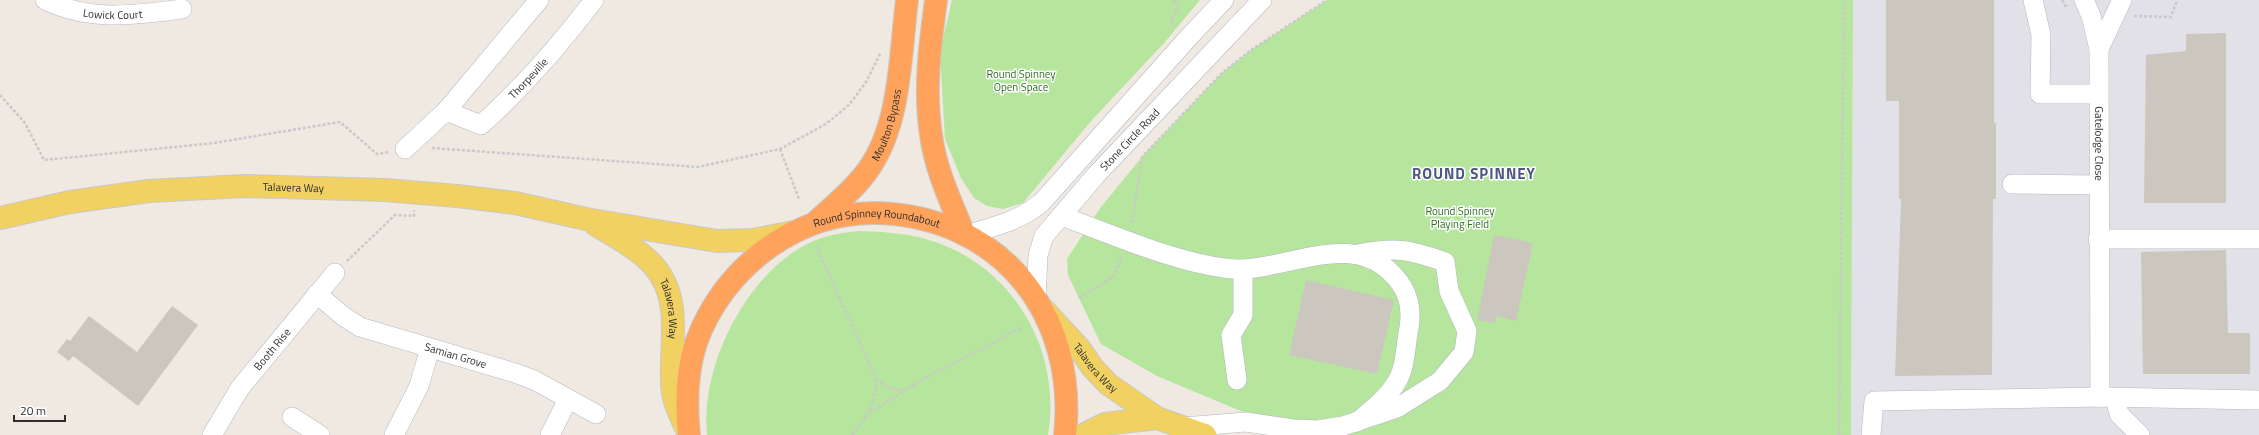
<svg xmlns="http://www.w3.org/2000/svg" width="2259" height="435" viewBox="0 0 2259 435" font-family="'Titillium Web',sans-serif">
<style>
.industrial{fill:#e3e1e8}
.green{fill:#b6e59e}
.building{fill:#cbc7bf}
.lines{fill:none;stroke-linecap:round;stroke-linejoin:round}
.minor-casing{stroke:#b4b7c1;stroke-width:20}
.major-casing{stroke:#c9c9c9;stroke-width:24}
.highway-casing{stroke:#c9c9c9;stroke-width:24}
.path{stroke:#c9c9c9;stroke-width:2.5;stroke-dasharray:3 2;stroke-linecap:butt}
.minor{stroke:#fff;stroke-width:19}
.major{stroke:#f2d163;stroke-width:22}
.highway{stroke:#ffa35c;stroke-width:22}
.labels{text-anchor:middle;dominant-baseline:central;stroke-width:3;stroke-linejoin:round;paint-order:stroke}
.street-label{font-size:11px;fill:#2e2e2e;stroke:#fff}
.park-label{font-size:11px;fill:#2c6e1b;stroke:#fff}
.district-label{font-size:15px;font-weight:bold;letter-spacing:1px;fill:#4d5680;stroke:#fff}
</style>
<rect width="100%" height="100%" fill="#efe9e1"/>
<path class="industrial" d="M1853 0H2259V435H1851Z"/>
<g class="green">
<path d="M952 0H1200L1164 43 1091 121 1023 203 1003 209 987 206 974 198 961 178 945 139 940 52Z"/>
<path d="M1327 0H1853L1851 435H1298L1157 376 1101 344 1068 275 1067 259 1101 207 1142 157 1222 73 1251 50Z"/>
<path d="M859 231C884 232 909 233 932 241 1014 267 1062 351 1048 435H707C700 366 746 274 809 243 826 235 842 233 859 231Z"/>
</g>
<g class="building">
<path d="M1886 0H1994V123H1996V199H1993L1992 375 1895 376 1901 199H1899V101H1886Z"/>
<path d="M2226 33V203H2144L2146 55 2186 51V34Z"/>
<path d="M1494 235 1533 243 1516 321 1496 316 1495 323 1477 320Z"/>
<path d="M2226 250 2228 333H2250V374H2143L2141 252Z"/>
<path d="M1306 280 1394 300 1377 374 1289 355Z"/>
<path d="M172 306 198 325 138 406 73 356 69 361 57 352 67 339 70 341 89 316 137 352Z"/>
</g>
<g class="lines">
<g class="minor-casing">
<g id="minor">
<path id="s1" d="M45 0C90 22 135 15 182 9"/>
<path d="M2033 0 2041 35 2040 94H2098"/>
<path id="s2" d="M2084 0 2091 16 2099 49 2100 397"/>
<path d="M2099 49 2122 0"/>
<path id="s3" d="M446 111 481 125C523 87 560 45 594 0"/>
<path d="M405 149 446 111 539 0"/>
<path d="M2012 184 2098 185"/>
<path d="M1061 216C1112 234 1171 261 1224 268 1280 277 1351 224 1396 278 1409 293 1412 309 1409 328 1406 342 1406 359 1401 373 1393 394 1374 408 1357 422"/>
<path d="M966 235C993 227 1020 221 1042 202L1188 38 1224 0"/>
<path d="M2098 239H2259"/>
<path id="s4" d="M317 294 343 316 360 327 515 373 534 380 596 414"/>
<path id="s5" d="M1036 298 1038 255 1044 236 1096 175 1262 0"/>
<path d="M1237 380 1231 335 1243 315V270"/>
<path d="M2115 398 2119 414 2140 435"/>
<path d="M292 417 320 435"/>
<path d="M1183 427 1246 422 1293 429 1318 430 1343 426 1397 408 1440 381 1464 352 1467 331 1449 291 1445 262C1408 249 1396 247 1358 254"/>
<path id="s6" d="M212 435 240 388 335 273"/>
<path d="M394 435 419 386 430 348"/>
<path d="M550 435 568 399"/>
<path d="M1871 435 1874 401 2100 397 2259 400"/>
</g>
</g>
<g class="major-casing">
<g id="major">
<path id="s7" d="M0 218 70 202 149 191 244 186 385 190 457 196 515 203 586 219 717 241 753 240 794 232"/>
<path id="s8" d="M596 225C616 237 637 248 653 265 683 298 670 344 672 383 672 400 681 417 688 432"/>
<path id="s9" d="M1043 309 1079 348 1093 368 1108 384 1157 418 1205 435"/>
<path d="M1083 435 1105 424 1157 418"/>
</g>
</g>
<g class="highway-casing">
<g id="highway">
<path d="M936 0C930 45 924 89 931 135 935 168 951 202 964 234"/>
<path id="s10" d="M816 222C833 206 854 190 868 170 901 124 900 55 907 0"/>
<path id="s11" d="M689 435C686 404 686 373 696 343 722 269 795 212 876 213 1000 216 1078 314 1065 435"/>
</g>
</g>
<g class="path">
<path d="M1174 0 1179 5 1171 21 1175 26"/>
<path d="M2062 0 2067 8"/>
<path d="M2134 16 2171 17 2177 0"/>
<path d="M0 95 25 123 44 160 214 143 340 122 377 154 389 152"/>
<path d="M432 148 698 167 780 149 826 124 849 105 866 82 881 52"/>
<path d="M780 149 799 199"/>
<path d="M1132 223 1142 157 1222 73 1251 50 1327 0"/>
<path d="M816 246 875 376C884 386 891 391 905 389L1023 327"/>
<path d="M347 261 395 215 414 216V210"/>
<path d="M1079 298 1113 277 1122 257"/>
<path d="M870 412 903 391"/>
<path d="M852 435C866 417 879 401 875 377"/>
<path d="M1839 435 1844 0"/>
</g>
<use href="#minor" class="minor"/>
<use href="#major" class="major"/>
<use href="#highway" class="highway"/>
</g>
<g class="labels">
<g class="street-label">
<text stroke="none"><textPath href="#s1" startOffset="70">Lowick Court</textPath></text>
<text stroke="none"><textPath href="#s3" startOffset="104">Thorpeville</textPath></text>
<text stroke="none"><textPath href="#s10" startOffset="123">Moulton Bypass</textPath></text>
<text stroke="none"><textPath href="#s5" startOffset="192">Stone Circle Road</textPath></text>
<text stroke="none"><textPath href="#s2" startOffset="146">Gatelodge Close</textPath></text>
<text stroke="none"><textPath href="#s7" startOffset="296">Talavera Way</textPath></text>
<text stroke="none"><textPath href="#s11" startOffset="330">Round Spinney Roundabout</textPath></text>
<text stroke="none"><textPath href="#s8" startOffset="118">Talavera Way</textPath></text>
<text stroke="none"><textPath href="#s6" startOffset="105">Booth Rise</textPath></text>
<text stroke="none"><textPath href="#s4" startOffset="154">Samian Grove</textPath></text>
<text stroke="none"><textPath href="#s9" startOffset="79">Talavera Way</textPath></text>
</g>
<g class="park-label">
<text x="1021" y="74">Round Spinney<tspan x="1021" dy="13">Open Space</tspan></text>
<text x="1460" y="211">Round Spinney<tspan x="1460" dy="13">Playing Field</tspan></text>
</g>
<g class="district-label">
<text x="1474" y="173">ROUND SPINNEY</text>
</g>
</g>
<path d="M14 415v6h51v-6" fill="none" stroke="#2e2e2e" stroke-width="2"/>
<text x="20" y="415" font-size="12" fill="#2e2e2e" stroke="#ffffff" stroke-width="3" paint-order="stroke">20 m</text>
</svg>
